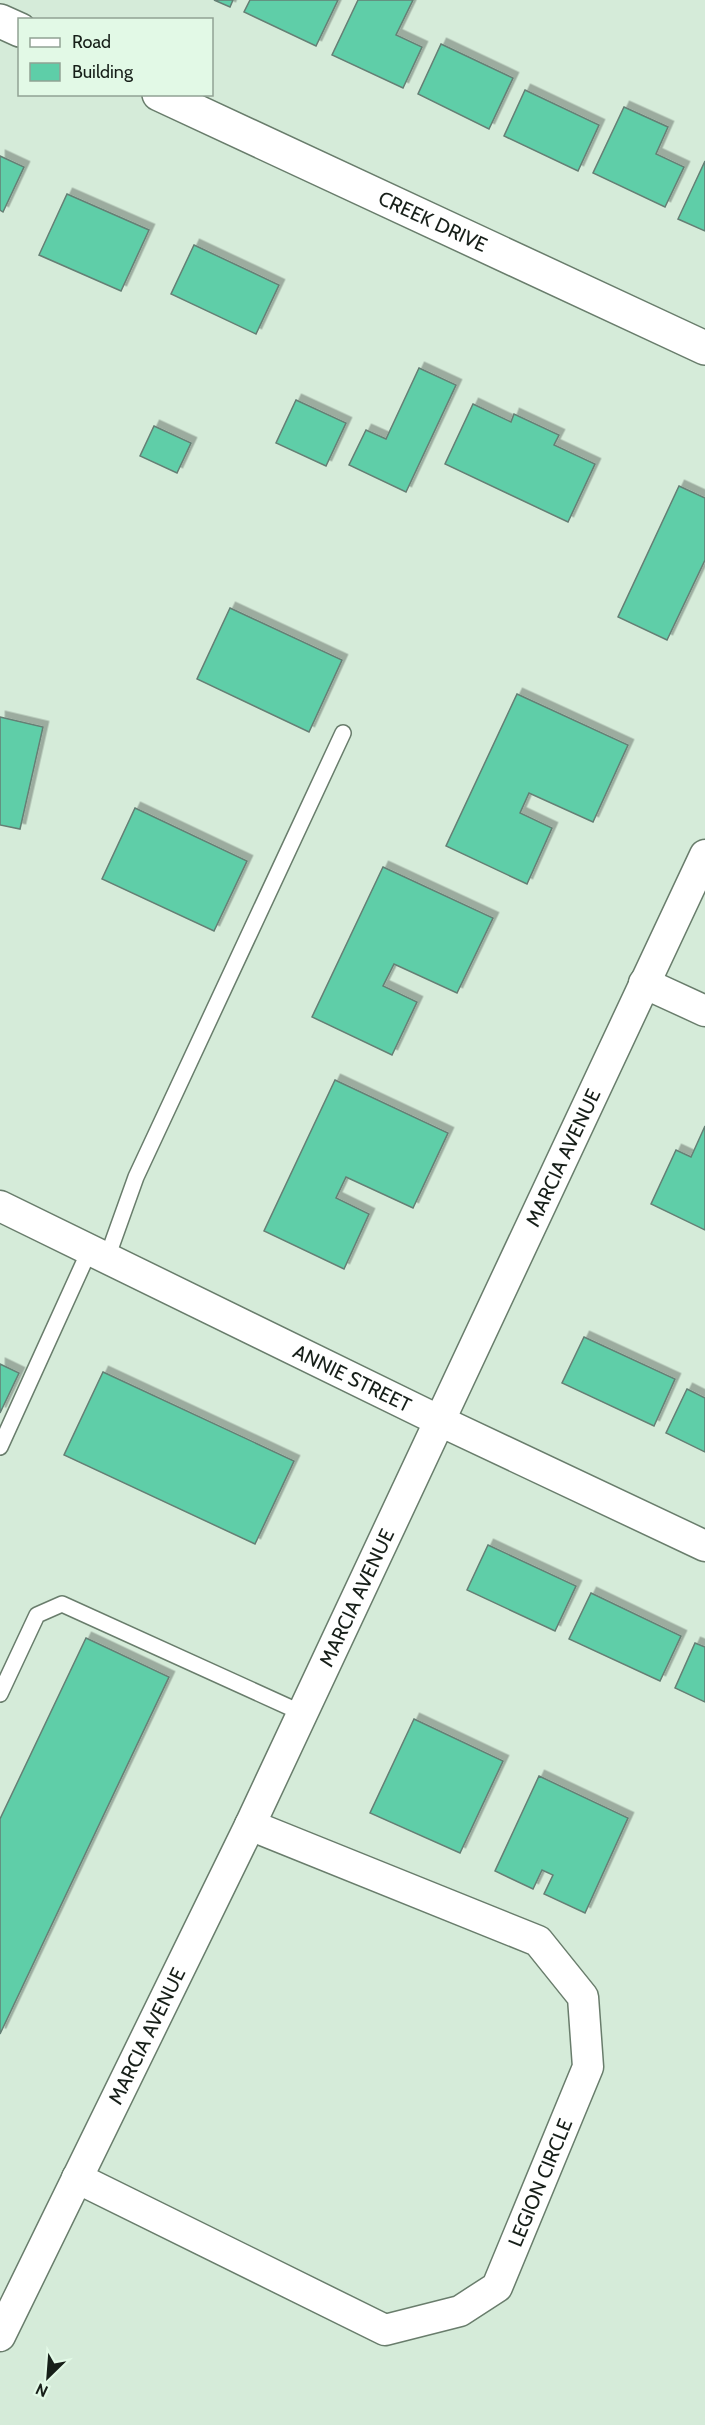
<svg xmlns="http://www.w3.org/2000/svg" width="705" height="2425" viewBox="0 0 705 2425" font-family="Cabin,sans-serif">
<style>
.building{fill:#5ecea8;stroke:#657f74;stroke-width:1.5;filter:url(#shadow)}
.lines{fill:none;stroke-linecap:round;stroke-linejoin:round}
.service-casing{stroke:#697d6c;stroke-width:18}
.minor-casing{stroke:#697d6c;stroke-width:33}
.tertiary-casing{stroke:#697d6c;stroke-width:36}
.service{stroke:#fff;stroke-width:15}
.minor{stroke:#fff;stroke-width:30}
.tertiary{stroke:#fff;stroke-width:33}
.labels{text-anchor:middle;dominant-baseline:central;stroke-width:6;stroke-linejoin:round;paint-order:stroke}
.street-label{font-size:20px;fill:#171f19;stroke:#e2f9e6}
</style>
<defs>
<filter id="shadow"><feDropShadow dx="5.5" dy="-5.5" stdDeviation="0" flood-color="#0004"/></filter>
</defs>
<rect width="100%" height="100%" fill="#d5ebd9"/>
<g class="building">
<path d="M214 0H233L230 7Z"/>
<path d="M250 0H338L316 46 244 12Z"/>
<path d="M358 0H413L396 35 422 47 403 88 332 55Z"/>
<path d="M441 44 513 78 489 129 418 94Z"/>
<path d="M525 90 599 125 578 171 504 136Z"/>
<path d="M624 107 668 127 656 154 684 167 665 207 593 173Z"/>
<path d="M0 156 24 167 3 212 0 210Z"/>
<path d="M705 161V231L678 219Z"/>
<path d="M67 194 149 230 121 291 39 255Z"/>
<path d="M194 245 279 285 256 334 171 294Z"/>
<path d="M419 368 456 385 406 492 349 465 366 430 386 439Z"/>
<path d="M296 400 346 423 326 466 276 443Z"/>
<path d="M473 404 511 422 514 414 559 435 554 445 595 464 568 522 445 464Z"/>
<path d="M154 426 191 443 177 473 140 456Z"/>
<path d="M679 486 705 498V560L667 640 618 617Z"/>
<path d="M230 608 342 660 309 732 197 679Z"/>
<path d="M517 694 628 745 593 822 529 793 520 813 552 828 527 884 446 846Z"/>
<path d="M0 717 43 727 20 829 0 825Z"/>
<path d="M135 808 247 861 214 931 102 879Z"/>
<path d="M383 867 493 918 457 993 394 964 383 986 417 1002 392 1055 312 1017Z"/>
<path d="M335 1080 448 1133 413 1208 346 1177 336 1198 369 1214 344 1269 264 1231Z"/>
<path d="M705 1126V1230L651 1204 676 1150 691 1157Z"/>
<path d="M584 1337 675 1379 654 1426 562 1383Z"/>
<path d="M0 1364 19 1373 0 1413Z"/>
<path d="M103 1372 294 1461 255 1544 64 1455Z"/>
<path d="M687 1389 705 1398V1452L666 1433Z"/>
<path d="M488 1545 576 1586 555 1631 467 1590Z"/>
<path d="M591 1593 681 1636 660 1681 569 1639Z"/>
<path d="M86 1638 169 1677 0 2034V1819Z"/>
<path d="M695 1643 705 1647V1702L675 1688Z"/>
<path d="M414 1719 503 1761 460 1853 370 1813Z"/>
<path d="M539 1776 628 1818 585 1913 544 1894 553 1875 542 1870 533 1889 495 1871Z"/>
</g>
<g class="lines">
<g class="service-casing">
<g id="service">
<path d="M107 1258 136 1177 343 733"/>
<path d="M0 1447 90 1249"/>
<path d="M0 1694 37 1615 62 1604 302 1713"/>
</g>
</g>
<g class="minor-casing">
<g id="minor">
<path d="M644 983 705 1011"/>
<path id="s1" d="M0 1206 440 1421 705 1546"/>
<path id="s2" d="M77 2178 385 2330 460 2311 497 2287 588 2067 583 1997 538 1941 250 1825"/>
<path id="s3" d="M0 2336 250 1825 705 855"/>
</g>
</g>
<g class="tertiary-casing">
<g id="tertiary">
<path d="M0 21 20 30"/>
<path id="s4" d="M159 94 705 348"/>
</g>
</g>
<use href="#service" class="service"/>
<use href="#minor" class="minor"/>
<use href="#tertiary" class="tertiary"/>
</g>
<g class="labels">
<g class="street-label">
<text stroke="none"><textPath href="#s4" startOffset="302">CREEK DRIVE</textPath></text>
<text stroke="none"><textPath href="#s3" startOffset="1306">MARCIA AVENUE</textPath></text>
<text stroke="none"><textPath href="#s1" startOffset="392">ANNIE STREET</textPath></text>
<text stroke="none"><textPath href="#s3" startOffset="820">MARCIA AVENUE</textPath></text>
<text stroke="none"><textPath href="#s3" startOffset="334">MARCIA AVENUE</textPath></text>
<text stroke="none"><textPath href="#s2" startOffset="578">LEGION CIRCLE</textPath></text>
</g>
</g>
<rect x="18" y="18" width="195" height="78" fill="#e2f9e6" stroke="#91a294" stroke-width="1.5"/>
<rect x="30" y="38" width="30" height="9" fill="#ffffff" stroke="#91a294" stroke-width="1.5"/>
<text x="72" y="48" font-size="18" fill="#171f19">Road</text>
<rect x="30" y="63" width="30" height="18" fill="#5ecea8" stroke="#91a294" stroke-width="1.5"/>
<text x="72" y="78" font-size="18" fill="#171f19">Building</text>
<g transform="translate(48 2377) rotate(205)" stroke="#e2f9e6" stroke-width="4.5" paint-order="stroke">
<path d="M0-4.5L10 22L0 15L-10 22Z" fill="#171f19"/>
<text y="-9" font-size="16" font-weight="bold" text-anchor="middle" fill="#171f19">N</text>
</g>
</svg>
